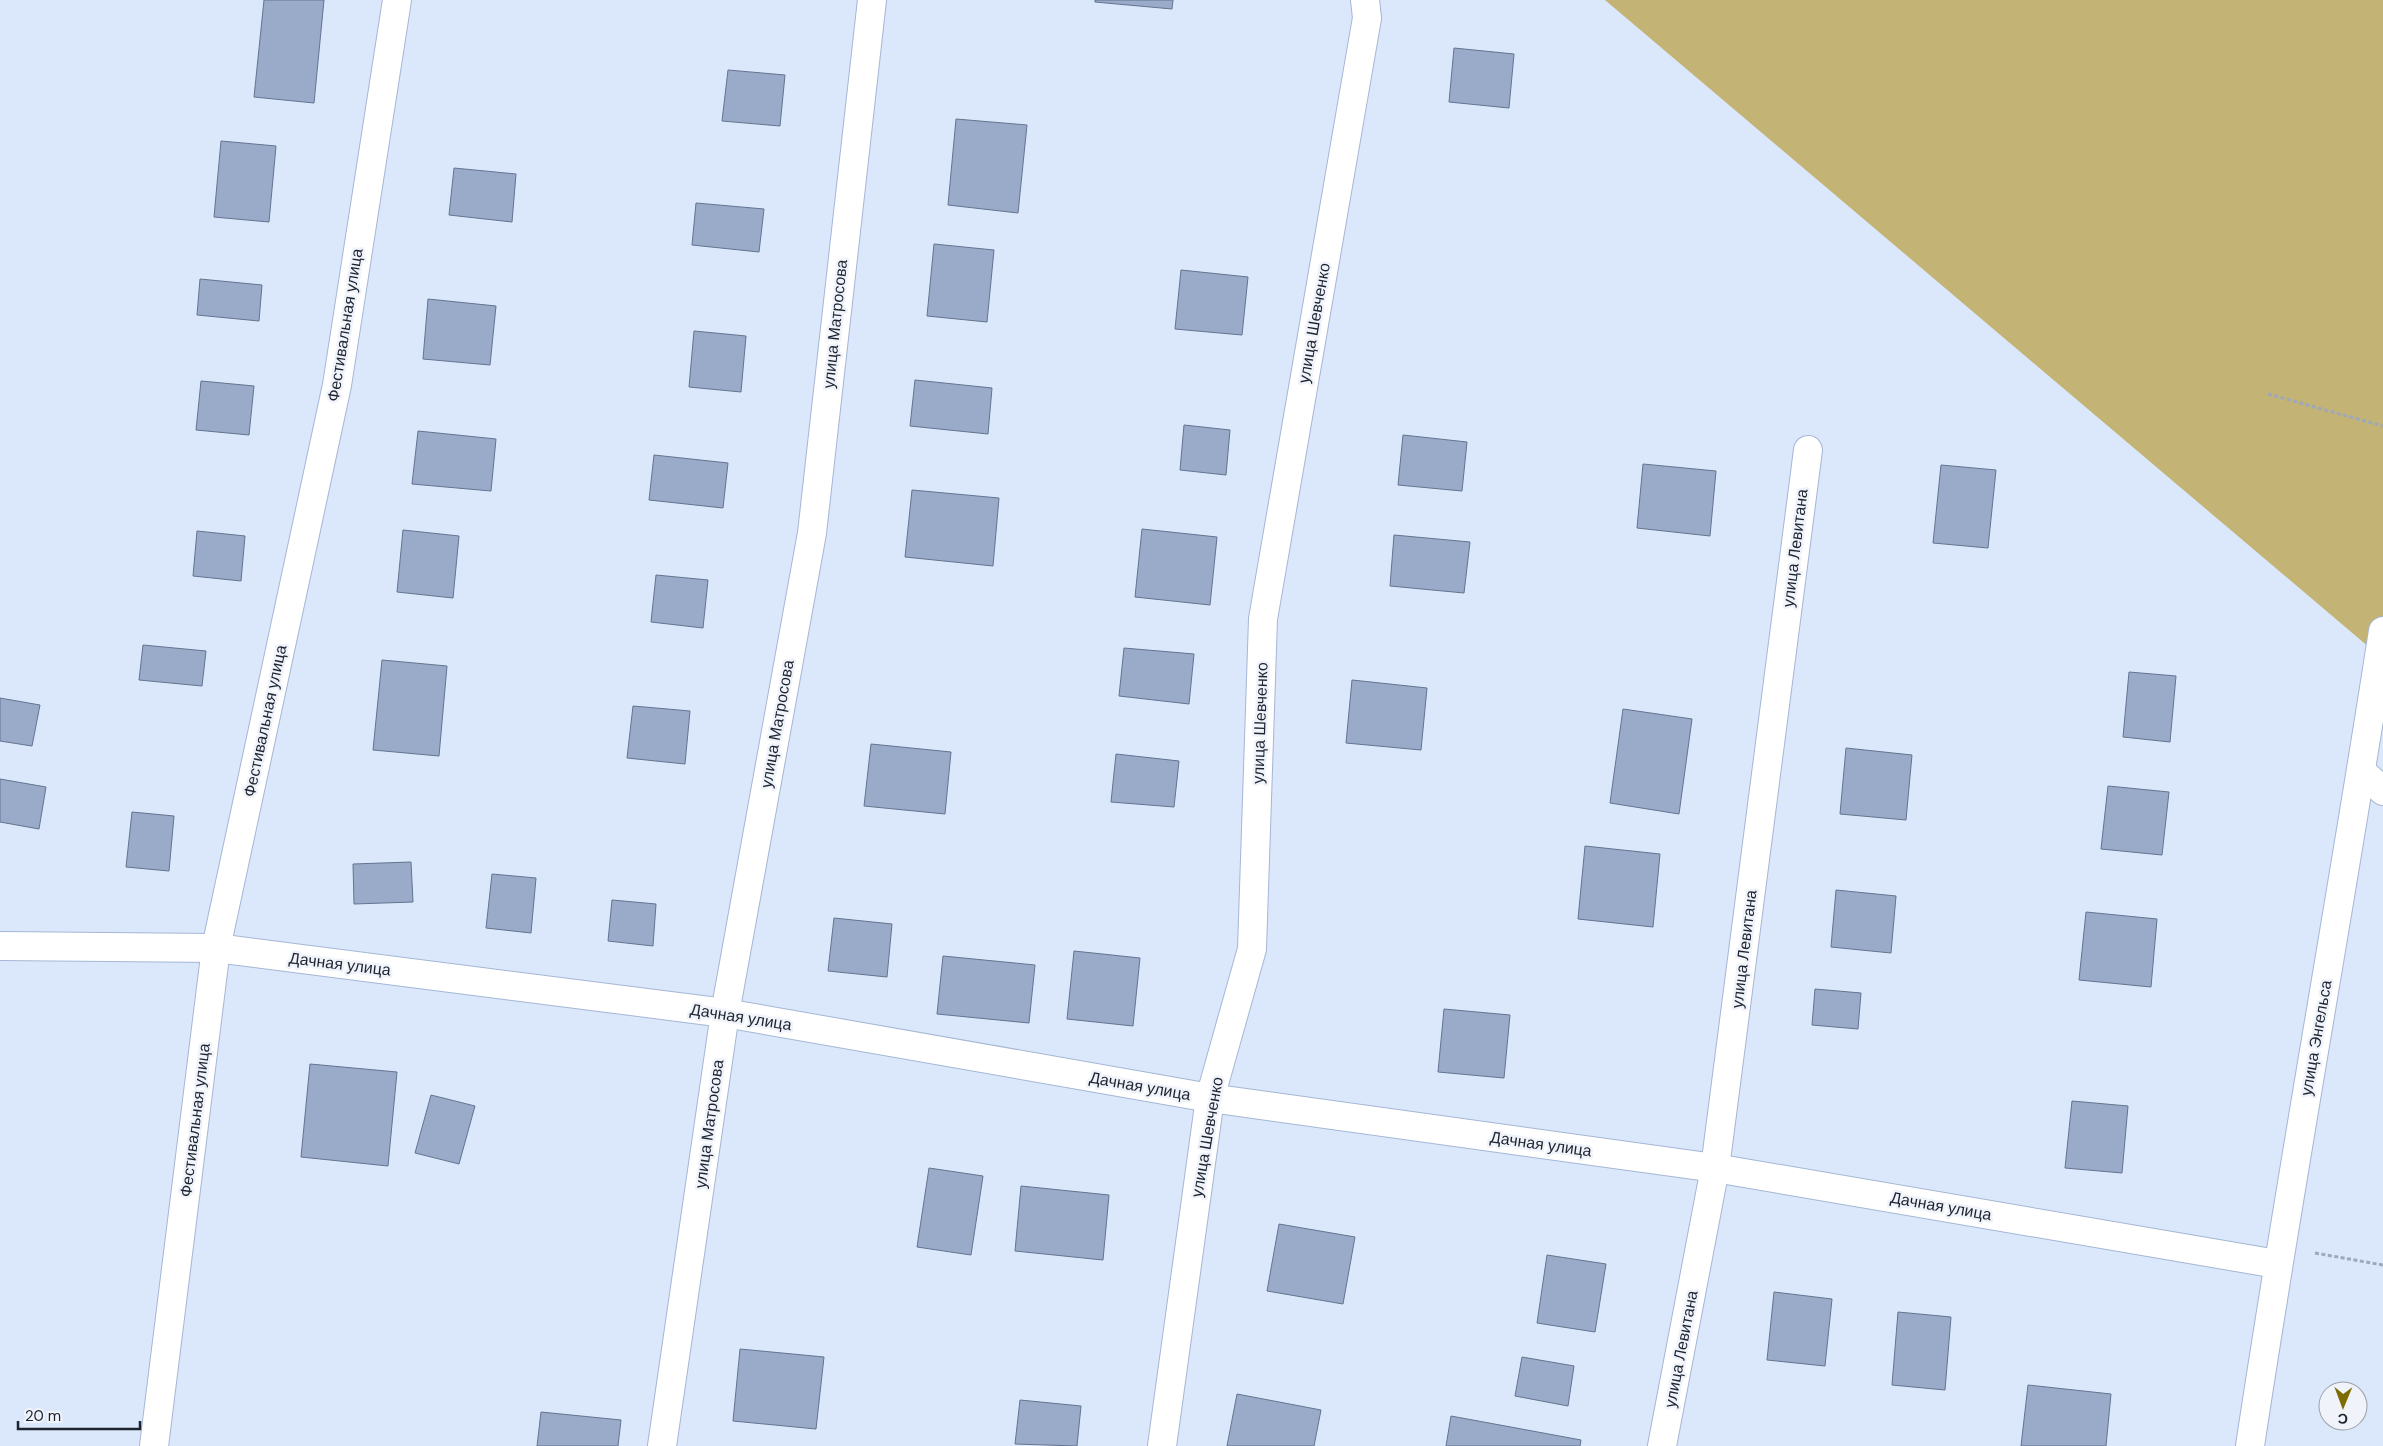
<svg xmlns="http://www.w3.org/2000/svg" width="2383" height="1446" viewBox="0 0 2383 1446" font-family="'DM Sans',sans-serif">
<style>
.forest{fill:#c3b375}
.building{fill:#99abc8;stroke:#637490}
.lines{fill:none;stroke-linecap:round;stroke-linejoin:round}
.minor-casing{stroke:#a4b7d5;stroke-width:30}
.path{stroke:#9ea8b9;stroke-width:3;stroke-dasharray:4 2.5;stroke-linecap:butt}
.minor{stroke:#fff;stroke-width:28}
.labels{text-anchor:middle;dominant-baseline:central;stroke-width:5;stroke-linejoin:round;paint-order:stroke}
.street-label{font-size:16px;fill:#1d2430;stroke:#f0f4fa}
</style>
<rect width="100%" height="100%" fill="#dbe7fa"/>
<path class="forest" d="M1605 0H2383V659Z"/>
<g class="building">
<path d="M264 0H324L314 103 254 97Z"/>
<path d="M1095 0H1173L1172 9 1095 2Z"/>
<path d="M1454 48 1514 54 1509 108 1449 102Z"/>
<path d="M728 70 785 75 780 126 722 121Z"/>
<path d="M956 119 1027 125 1018 213 948 205Z"/>
<path d="M221 141 276 146 269 222 214 217Z"/>
<path d="M454 168 516 174 512 222 449 215Z"/>
<path d="M696 203 764 209 759 252 692 245Z"/>
<path d="M934 244 994 250 987 322 927 316Z"/>
<path d="M1181 270 1248 277 1242 335 1175 329Z"/>
<path d="M200 279 262 285 259 321 197 315Z"/>
<path d="M428 299 496 306 490 365 423 359Z"/>
<path d="M694 331 746 336 741 392 689 387Z"/>
<path d="M915 380 992 388 988 434 910 426Z"/>
<path d="M201 381 254 386 249 435 196 430Z"/>
<path d="M1184 425 1230 430 1226 475 1180 470Z"/>
<path d="M418 431 496 439 491 491 412 484Z"/>
<path d="M1403 435 1467 442 1462 491 1398 485Z"/>
<path d="M654 455 728 463 723 508 649 500Z"/>
<path d="M1643 464 1716 471 1710 536 1637 528Z"/>
<path d="M1941 465 1996 470 1988 548 1933 543Z"/>
<path d="M912 490 999 498 993 566 905 557Z"/>
<path d="M1142 529 1217 537 1210 605 1135 597Z"/>
<path d="M403 530 459 536 453 598 397 592Z"/>
<path d="M197 531 245 536 241 581 193 576Z"/>
<path d="M1394 535 1470 542 1464 593 1390 586Z"/>
<path d="M656 575 708 580 703 628 651 622Z"/>
<path d="M143 645 206 651 202 686 139 680Z"/>
<path d="M1124 648 1194 654 1189 704 1119 696Z"/>
<path d="M382 660 447 666 439 756 373 750Z"/>
<path d="M2129 672 2176 676 2170 742 2123 737Z"/>
<path d="M1352 680 1427 688 1421 750 1346 743Z"/>
<path d="M0 698 40 705 32 746 0 741Z"/>
<path d="M633 706 690 711 685 764 627 758Z"/>
<path d="M1623 709 1692 719 1679 814 1610 803Z"/>
<path d="M871 744 951 752 945 814 864 806Z"/>
<path d="M1846 748 1912 755 1906 820 1840 814Z"/>
<path d="M1116 754 1179 761 1174 807 1111 802Z"/>
<path d="M0 779 46 787 39 829 0 822Z"/>
<path d="M2108 786 2169 792 2162 855 2101 849Z"/>
<path d="M132 812 174 816 169 871 126 867Z"/>
<path d="M1585 846 1660 854 1653 927 1578 919Z"/>
<path d="M411 862 413 902 354 904 353 864Z"/>
<path d="M492 874 536 878 531 933 486 928Z"/>
<path d="M1836 890 1896 896 1891 953 1831 947Z"/>
<path d="M612 900 656 904 653 946 608 941Z"/>
<path d="M2086 912 2157 919 2151 987 2079 980Z"/>
<path d="M834 918 892 924 887 977 828 971Z"/>
<path d="M1074 951 1140 958 1133 1026 1067 1019Z"/>
<path d="M943 956 1035 965 1029 1023 937 1014Z"/>
<path d="M1815 989 1861 993 1858 1029 1812 1025Z"/>
<path d="M1444 1009 1510 1015 1504 1078 1438 1072Z"/>
<path d="M310 1064 397 1072 388 1166 301 1157Z"/>
<path d="M431 1095 475 1106 459 1164 415 1153Z"/>
<path d="M2072 1101 2128 1106 2122 1173 2065 1168Z"/>
<path d="M929 1168 983 1176 971 1255 917 1247Z"/>
<path d="M1021 1186 1109 1195 1103 1260 1015 1251Z"/>
<path d="M1279 1224 1355 1237 1343 1304 1267 1291Z"/>
<path d="M1547 1255 1606 1264 1595 1332 1537 1323Z"/>
<path d="M1774 1292 1832 1299 1825 1366 1767 1360Z"/>
<path d="M1898 1312 1951 1317 1945 1390 1892 1385Z"/>
<path d="M740 1349 824 1357 816 1429 733 1421Z"/>
<path d="M1522 1357 1574 1366 1568 1406 1515 1396Z"/>
<path d="M2028 1385 2111 1394 2106 1446H2021Z"/>
<path d="M1237 1394 1321 1410 1314 1446H1227Z"/>
<path d="M1020 1400 1081 1406 1077 1446 1015 1444Z"/>
<path d="M541 1412 621 1420 618 1446H537Z"/>
<path d="M1451 1416 1581 1440 1580 1446H1446Z"/>
</g>
<g class="lines">
<g class="minor-casing">
<g id="minor">
<path d="M2361 771 2383 791"/>
<path d="M0 946 216 948 725 1013 1210 1098 1715 1168 2277 1264"/>
<path d="M154 1446 216 948 337 385 397 0"/>
<path d="M662 1446 725 1013 812 533 872 0"/>
<path d="M1162 1446 1210 1098 1252 949 1263 619 1367 18 1365 0"/>
<path d="M1662 1446 1715 1168 1808 450"/>
<path d="M2250 1446C2291 1174 2341 903 2383 631"/>
</g>
</g>
<g class="path">
<path d="M2268 394 2383 426"/>
<path d="M2315 1253 2383 1265"/>
</g>
<use href="#minor" class="minor"/>
</g>
<g class="labels">
<g class="street-label">
<text transform="translate(1314 323) rotate(-80)">улица Шевченко</text>
<text transform="translate(835 324) rotate(-84)">улица Матросова</text>
<text transform="translate(345 325) rotate(-81)">Фестивальная улица</text>
<text transform="translate(1795 548) rotate(-83)">улица Левитана</text>
<text transform="translate(265 721) rotate(-78)">Фестивальная улица</text>
<text transform="translate(1260 723) rotate(-88)">улица Шевченко</text>
<text transform="translate(777 724) rotate(-80)">улица Матросова</text>
<text transform="translate(1744 949) rotate(-83)">улица Левитана</text>
<text transform="translate(340 964) rotate(7)">Дачная улица</text>
<text transform="translate(741 1017) rotate(9)">Дачная улица</text>
<text transform="translate(2316 1038) rotate(-80)">улица Энгельса</text>
<text transform="translate(1140 1086) rotate(10)">Дачная улица</text>
<text transform="translate(195 1120) rotate(-83)">Фестивальная улица</text>
<text transform="translate(709 1124) rotate(-82)">улица Матросова</text>
<text transform="translate(1207 1137) rotate(-80)">улица Шевченко</text>
<text transform="translate(1541 1144) rotate(8)">Дачная улица</text>
<text transform="translate(1941 1206) rotate(10)">Дачная улица</text>
<text transform="translate(1681 1349) rotate(-79)">улица Левитана</text>
</g>
</g>
<g transform="translate(2343 1406) rotate(181)"><circle r="24" fill="#f0f4fa" stroke="#9ca1a9"/>
<path d="M0-4L9 19L0 12L-9 19Z" fill="#7f6b03"/>
<text y="-8" font-size="14" font-weight="bold" text-anchor="middle" fill="#1d2430">С</text>
</g>
<path d="M18 1421v8h122v-8" fill="none" stroke="#1d2430" stroke-width="2.5"/>
<text x="25" y="1421" font-size="15" fill="#1d2430" stroke="#f0f4fa" stroke-width="4" paint-order="stroke">20 m</text>
</svg>
